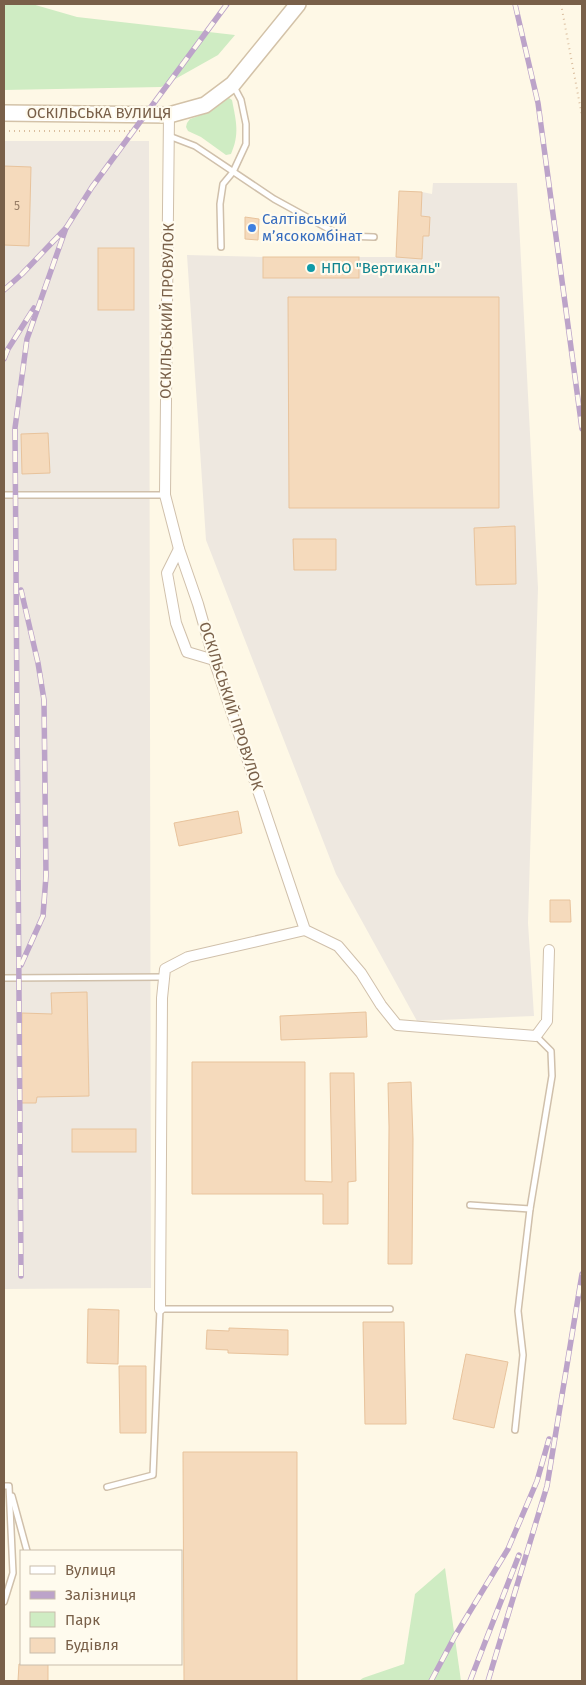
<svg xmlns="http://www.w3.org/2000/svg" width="586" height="1685" viewBox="0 0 586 1685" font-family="'Fira Sans',sans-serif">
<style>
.industrial{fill:#eee8e0}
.green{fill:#cfecc3}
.building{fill:#f5dabc;stroke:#e8c39c}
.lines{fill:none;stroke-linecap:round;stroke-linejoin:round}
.service-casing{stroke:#d0c0ab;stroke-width:8}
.minor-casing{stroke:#d0c0ab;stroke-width:12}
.secondary-casing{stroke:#d3c2a8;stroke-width:18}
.path{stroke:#dabe9f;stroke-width:2;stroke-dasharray:1 4;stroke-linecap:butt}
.service{stroke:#fff;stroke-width:5}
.minor{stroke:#fff;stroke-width:10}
.secondary{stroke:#fff;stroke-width:15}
.rail-casing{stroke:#bca3c9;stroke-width:5.5}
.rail{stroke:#fffbee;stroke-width:4;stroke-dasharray:11;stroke-linecap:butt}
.shop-dot{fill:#3f7fe0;stroke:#fffbee;stroke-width:2}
.culture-dot{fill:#0f9aa8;stroke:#fffbee;stroke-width:2}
.labels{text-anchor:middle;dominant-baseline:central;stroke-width:4.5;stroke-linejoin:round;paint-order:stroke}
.number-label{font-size:12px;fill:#987e66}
.street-label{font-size:15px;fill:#796049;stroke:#fffbee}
.shop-label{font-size:15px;fill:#366cbe;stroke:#fffbee;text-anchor:start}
.culture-label{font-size:15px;fill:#0d838f;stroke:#fffbee;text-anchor:start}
</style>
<rect width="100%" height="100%" fill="#fef8e6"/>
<g class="industrial">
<path d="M4 141H149L151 1288 4 1289Z"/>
<path d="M433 183H517L538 588 528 923 534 1016 417 1021 336 874 206 540 187 255 263 257H396L399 191 422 192 432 194Z"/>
</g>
<g class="green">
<path d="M4 4H32L77 17 235 35 218 55 161 87 4 90Z"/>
<path d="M229 98 232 100C236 121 240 134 231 154L226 155 201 137 188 131 186 127 187 123 190 119 210 112Z"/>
<path d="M445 1568 461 1681H359L363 1678 404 1664 415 1594Z"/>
</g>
<g class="building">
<path d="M4 166 31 167 29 246 4 245Z"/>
<path d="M399 191 422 192 421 216 430 217 429 236H423L422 259 396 257Z"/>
<path d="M245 217 259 219 258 240 245 239Z"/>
<rect x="98" y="248" width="36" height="62"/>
<rect x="263" y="257" width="96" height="21"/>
<path d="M288 297H499V508H289Z"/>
<path d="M48 433 50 473 22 474 21 434Z"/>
<path d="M515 526 516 584 476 585 474 528Z"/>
<path d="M293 539H336V570H294Z"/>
<path d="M238 811 242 833 179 846 174 823Z"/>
<path d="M550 900H570L571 922H550Z"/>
<path d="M87 992 89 1096 37 1097 36 1103H21L22 1013 52 1014 51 993Z"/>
<path d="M366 1012 367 1037 281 1040 280 1016Z"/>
<path d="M192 1062H305V1181L332 1182 330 1073H354L356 1181 348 1182V1224H323V1194H192Z"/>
<path d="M411 1082 413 1139 412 1264H388L389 1127 388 1083Z"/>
<rect x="72" y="1129" width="64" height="23"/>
<path d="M88 1309 119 1310 118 1364 87 1363Z"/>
<path d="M363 1322H404L406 1424H365Z"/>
<path d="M229 1328 288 1330V1355L228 1353V1350L206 1349 207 1330 229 1331Z"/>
<path d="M466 1354 508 1362 494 1428 453 1419Z"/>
<path d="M119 1366H146V1433H120Z"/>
<path d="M183 1452H297V1681H184Z"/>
<path d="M19 1664H48V1681H18Z"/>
</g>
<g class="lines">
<g class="service-casing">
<g id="service">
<path d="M169 136 195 146 274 199 336 233 344 236 374 237"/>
<path d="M221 247 220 204 223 184 233 172 246 144V124L241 100 233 85"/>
<path d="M4 495H165"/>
<path d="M4 978 164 977"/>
<path d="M470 1205 530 1209"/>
<path d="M515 1430 523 1355 518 1311 530 1209 552 1076 551 1051 536 1036"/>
<path d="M4 1486H9L13 1573 4 1602"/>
<path d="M107 1487 153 1475 160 1309H390"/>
<path d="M12 1496 27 1551"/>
</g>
</g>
<g class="minor-casing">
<g id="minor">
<path d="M169 115 165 495 179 549 198 604 214 660 305 930 338 946 361 973 381 1005 397 1025 536 1036 547 1021 549 950"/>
<path d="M179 549 167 573 176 623 187 652 214 660"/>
<path d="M160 1309 162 998 165 969 188 957 305 930"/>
</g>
</g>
<g class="secondary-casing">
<path id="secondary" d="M4 113 169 115 205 105 233 84 298 4"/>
</g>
<g class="path">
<path d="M561 4 582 116"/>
<path d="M4 131H140"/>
</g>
<use href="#service" class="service"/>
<use href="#minor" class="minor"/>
<use href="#secondary" class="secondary"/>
<g class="rail-casing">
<g id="rail">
<path d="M515 4 538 103 582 429"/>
<path d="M4 290 22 274 66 228 92 187 227 4"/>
<path d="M4 359 8 349 34 308"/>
<path d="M21 965 43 916 46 876 44 700 38 663 21 590"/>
<path d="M21 1276 15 428 27 339 66 228"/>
<path d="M431 1681 455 1636 508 1549 537 1481 549 1439"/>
<path d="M470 1681 519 1555"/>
<path d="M488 1681 547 1486 582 1274"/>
</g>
</g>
<use href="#rail" class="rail"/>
</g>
<circle class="shop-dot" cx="252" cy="228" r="5"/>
<circle class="culture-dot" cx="311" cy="268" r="5"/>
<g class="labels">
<g class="number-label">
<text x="17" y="206">5</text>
</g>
<g class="street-label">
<text x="99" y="113">ОСКІЛЬСЬКА ВУЛИЦЯ</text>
<text transform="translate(167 311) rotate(-89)">ОСКІЛЬСЬКИЙ ПРОВУЛОК</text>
<text transform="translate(231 706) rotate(72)">ОСКІЛЬСЬКИЙ ПРОВУЛОК</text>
</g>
<g class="shop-label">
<text x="262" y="219">Салтівський<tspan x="262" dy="17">мʼясокомбінат</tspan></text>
</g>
<g class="culture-label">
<text x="321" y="268">НПО "Вертикаль"</text>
</g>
</g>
<rect width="586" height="1685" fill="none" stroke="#796049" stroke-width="10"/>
<rect x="20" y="1550" width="162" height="115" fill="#fffbee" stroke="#c9bdac"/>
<rect x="30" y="1566" width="25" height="8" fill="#ffffff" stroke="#c9bdac"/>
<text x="65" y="1575" font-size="15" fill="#796049">Вулиця</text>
<rect x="30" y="1591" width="25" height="8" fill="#bca3c9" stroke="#c9bdac"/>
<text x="65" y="1600" font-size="15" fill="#796049">Залізниця</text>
<rect x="30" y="1612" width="25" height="15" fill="#cfecc3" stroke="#c9bdac"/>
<text x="65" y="1625" font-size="15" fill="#796049">Парк</text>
<rect x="30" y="1638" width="25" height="15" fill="#f5dabc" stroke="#c9bdac"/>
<text x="65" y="1650" font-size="15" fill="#796049">Будівля</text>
</svg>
